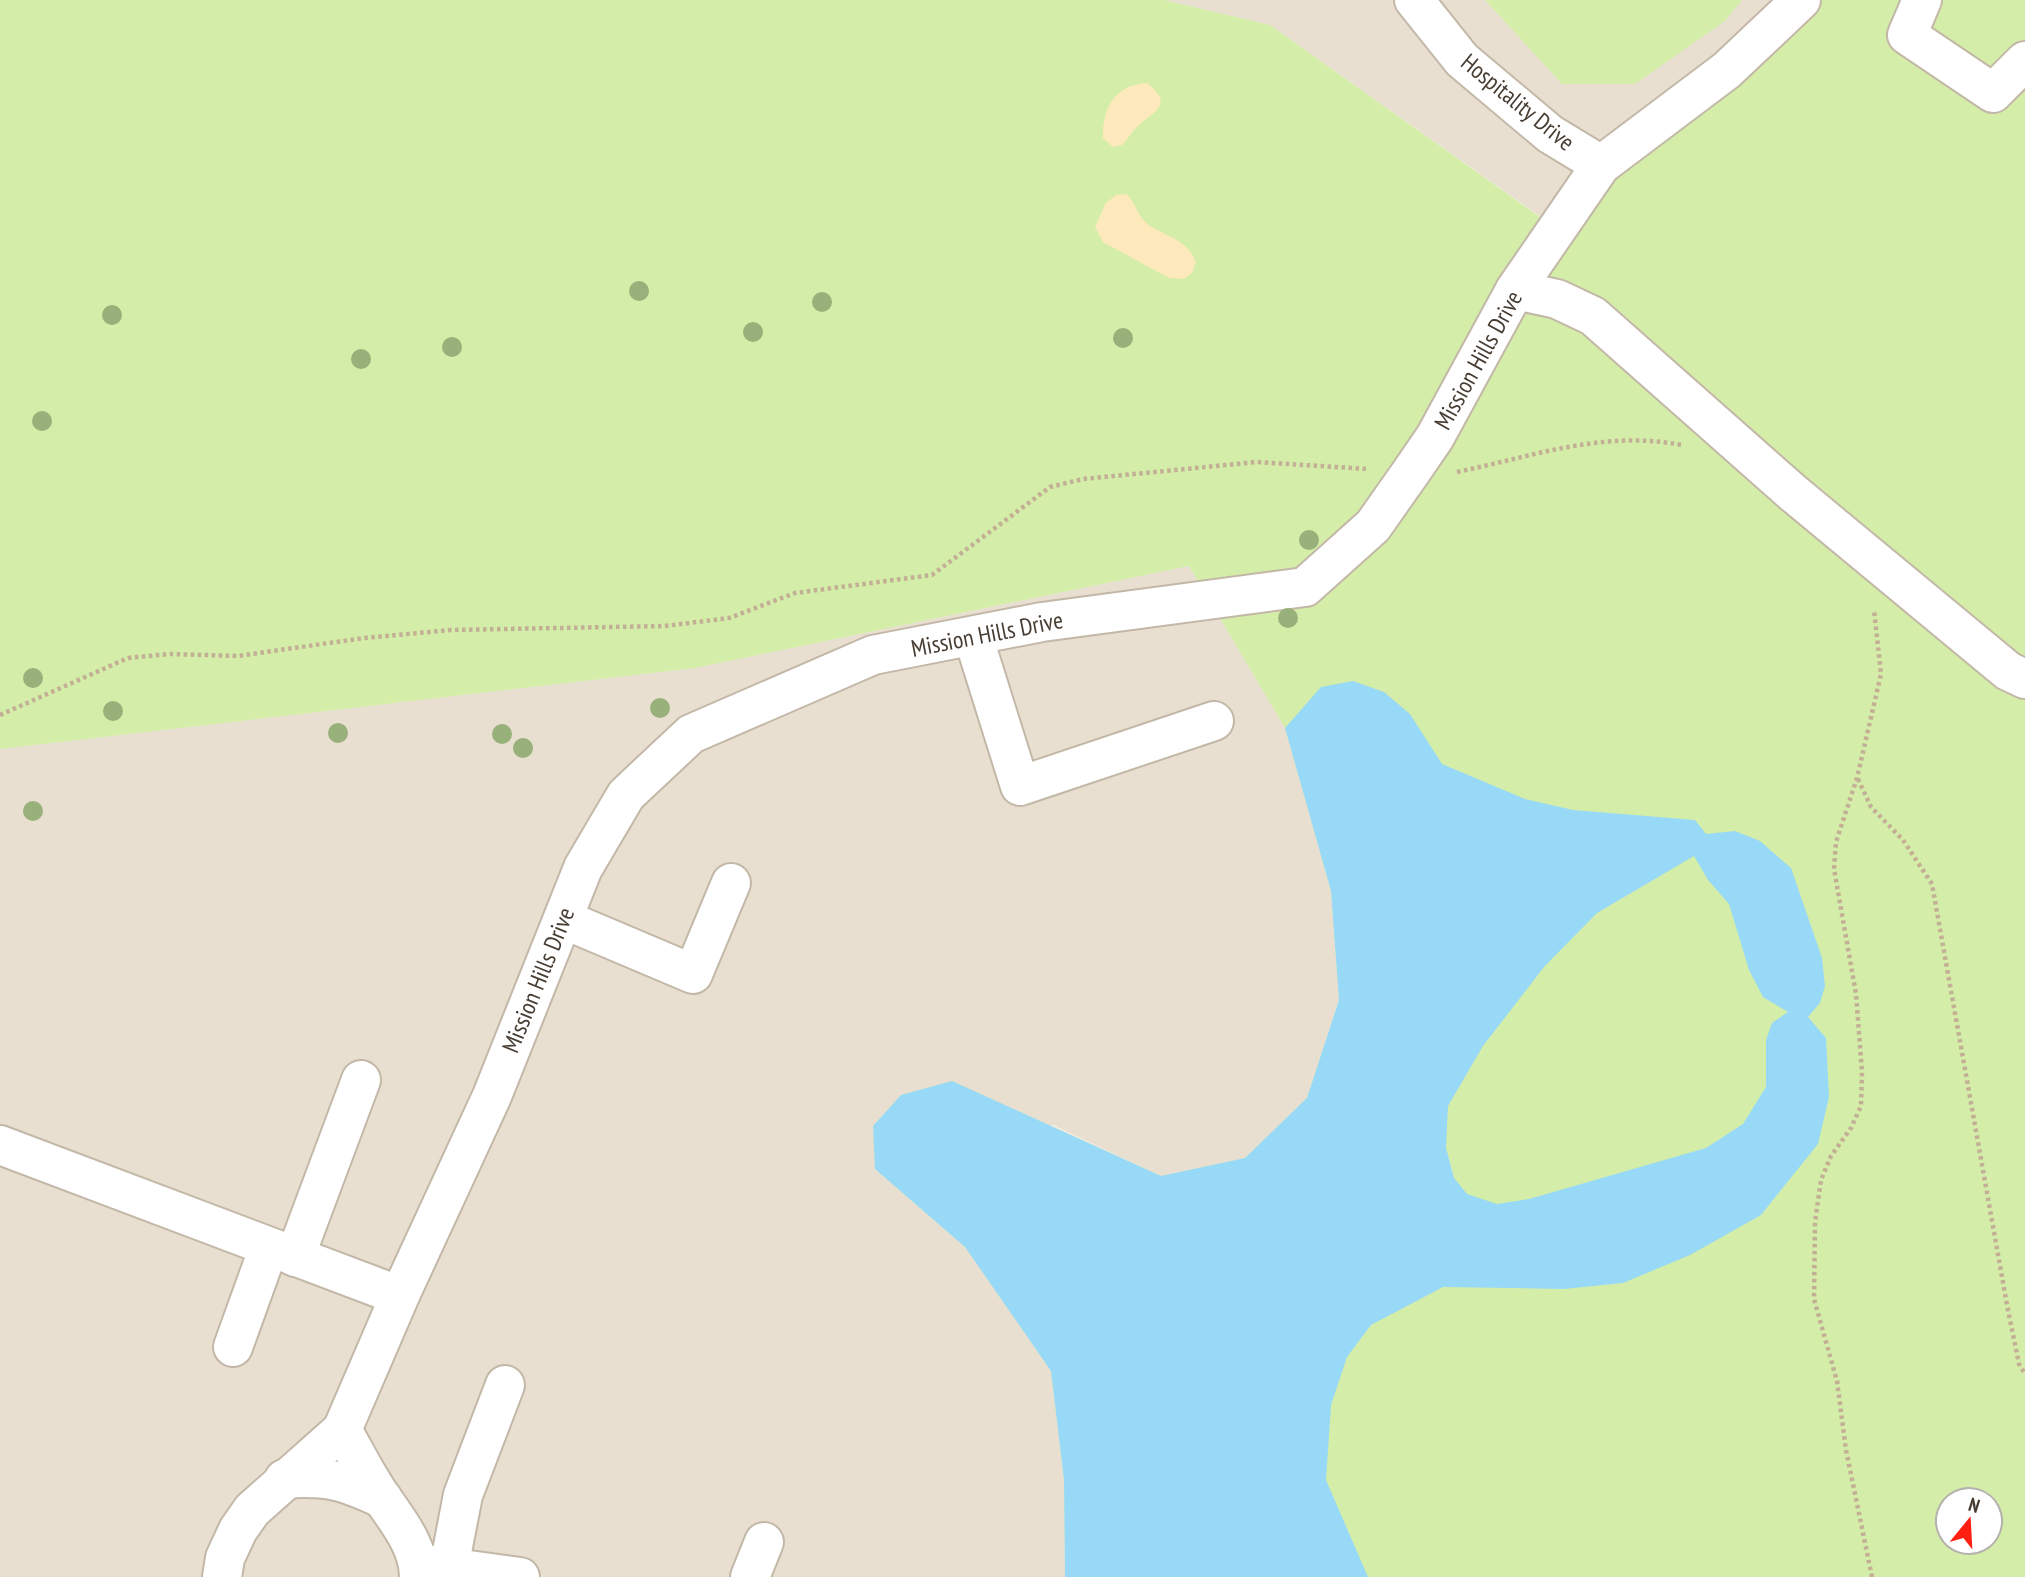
<svg xmlns="http://www.w3.org/2000/svg" width="2025" height="1577" viewBox="0 0 2025 1577" font-family="'PT Sans Narrow',sans-serif">
<style>
.residential{fill:#e8dfd1}
.green{fill:#d4eda8;fill-rule:evenodd}
.sand{fill:#fde9bb}
.water{fill:#99d9f8;fill-rule:evenodd}
.lines{fill:none;stroke-linecap:round;stroke-linejoin:round}
.minor-casing{stroke:#c3b8a8;stroke-width:42}
.path{stroke:#c3af95;stroke-width:4.5;stroke-dasharray:3.5 3.5;stroke-linecap:butt}
.minor{stroke:#fff;stroke-width:38}
.tree{fill:#98b079}
.labels{text-anchor:middle;dominant-baseline:central;stroke-width:5;stroke-linejoin:round;paint-order:stroke}
.street-label{font-size:24px;fill:#473d33;stroke:#fff}
</style>
<rect width="100%" height="100%" fill="#f4eee4"/>
<g class="residential">
<path d="M1164 0H1485L1562 84 1725 21 1742 0H1819L1565 234 1270 25Z"/>
<path d="M1189 566 1285 728 1331 891 1339 1000 1307 1098 1245 1158 1161 1176 1053 1125 875 1169 965 1247 1051 1371 1064 1480 1065 1577H0V749L695 668Z"/>
</g>
<g class="green">
<path d="M0 0H1164L1270 25 1564 234 1612 169 1819 0H2025V1577H1065L1064 1480 1051 1371 965 1247 875 1169 873 1126 901 1095 952 1081 1161 1176 1245 1158 1307 1098 1339 1000 1331 891 1285 728 1189 566 695 668 0 749ZM1948 1500H1990V1542H1948Z"/>
<path d="M1485 0H1742L1725 21 1635 84H1562Z"/>
</g>
<g class="sand">
<path d="M1147 83C1173 103 1157 110 1140 124 1133 130 1128 139 1122 145L1113 147 1103 138C1102 108 1116 84 1147 83Z"/>
<path d="M1127 194C1136 204 1138 218 1149 225 1168 238 1187 239 1196 262L1192 273 1183 279 1169 278 1103 242 1095 227 1106 203 1116 195Z"/>
</g>
<path class="water" d="M1353 681 1384 692 1410 714 1442 764 1525 799 1573 810 1695 820 1706 834 1735 831 1760 841 1791 868 1822 958 1825 986 1820 1003 1808 1017 1826 1038 1829 1097 1818 1144 1761 1215 1690 1255 1623 1283 1564 1289 1443 1287 1371 1325 1347 1357 1331 1405 1326 1480 1368 1577H1065L1064 1480 1051 1371 965 1247 875 1169 873 1126 901 1095 952 1081 1161 1176 1245 1158 1307 1098 1339 1000 1331 891 1285 728 1321 687ZM1694 856 1708 880 1729 904 1749 970 1763 997 1788 1012 1772 1023 1766 1040V1087L1743 1124 1706 1148 1529 1199 1497 1204 1467 1194 1454 1178 1446 1148 1448 1106 1483 1046 1544 967 1597 913Z"/>
<g class="lines">
<g class="minor-casing">
<g id="minor">
<path d="M1414 0 1462 60 1550 134 1601 165"/>
<path d="M1922 0 1907 35 1993 93 2025 61"/>
<path d="M1515 290 1557 299 1593 316 1792 492 2008 671 2025 679"/>
<path d="M973 636 1020 786 1214 721"/>
<path d="M563 919 693 974 731 883"/>
<path d="M0 1145 387 1291 401 1293"/>
<path d="M295 1257 361 1080"/>
<path d="M233 1347 269 1247"/>
<path d="M342 1430C353 1448 362 1467 373 1484 390 1513 419 1541 419 1577"/>
<path d="M284 1479C326 1475 345 1481 383 1499"/>
<path d="M425 1564 520 1577"/>
<path d="M449 1567 463 1495 505 1385"/>
<path d="M222 1577 225 1558 238 1530 252 1510 342 1430 401 1293 492 1096 583 868 626 795 691 734 873 655 1042 622 1305 587 1373 526 1411 472 1435 437 1515 290 1601 165 1727 70 1801 0"/>
<path d="M750 1577 764 1542"/>
</g>
</g>
<g class="path">
<path d="M1457 472C1535 456 1602 430 1682 445"/>
<path d="M0 715 128 658 170 654 238 656 364 638 451 630 665 626 729 618 795 593 932 575 1050 487 1083 479 1257 462 1368 469"/>
<path d="M1858 779 1871 807 1903 840 1932 884 2007 1305 2019 1364 2025 1374"/>
<path d="M1872 1577 1846 1450 1837 1381 1814 1299 1815 1222 1821 1180 1831 1156 1851 1128 1861 1106 1862 1072 1856 994 1834 869 1836 842 1857 778 1881 674 1874 610"/>
</g>
<use href="#minor" class="minor"/>
</g>
<g class="tree">
<circle cx="639" cy="291" r="10"/>
<circle cx="822" cy="302" r="10"/>
<circle cx="112" cy="315" r="10"/>
<circle cx="753" cy="332" r="10"/>
<circle cx="1123" cy="338" r="10"/>
<circle cx="452" cy="347" r="10"/>
<circle cx="361" cy="359" r="10"/>
<circle cx="42" cy="421" r="10"/>
<circle cx="1309" cy="540" r="10"/>
<circle cx="1288" cy="618" r="10"/>
<circle cx="33" cy="678" r="10"/>
<circle cx="660" cy="708" r="10"/>
<circle cx="113" cy="711" r="10"/>
<circle cx="338" cy="733" r="10"/>
<circle cx="502" cy="734" r="10"/>
<circle cx="523" cy="748" r="10"/>
<circle cx="33" cy="811" r="10"/>
</g>
<g class="labels">
<g class="street-label">
<text transform="translate(1518 102) rotate(39)">Hospitality Drive</text>
<text transform="translate(1478 360) rotate(-61)">Mission Hills Drive</text>
<text transform="translate(987 634) rotate(-11)">Mission Hills Drive</text>
<text transform="translate(538 980) rotate(-68)">Mission Hills Drive</text>
</g>
</g>
<g transform="translate(1969 1521) rotate(18)"><circle r="33" fill="#ffffff" stroke="#b5b1ad" stroke-width="2"/>
<path d="M0-5L12 26L0 18L-12 26Z" fill="#ff1f10"/>
<text y="-10" font-size="19" font-weight="bold" text-anchor="middle" fill="#473d33">N</text>
</g>
</svg>
